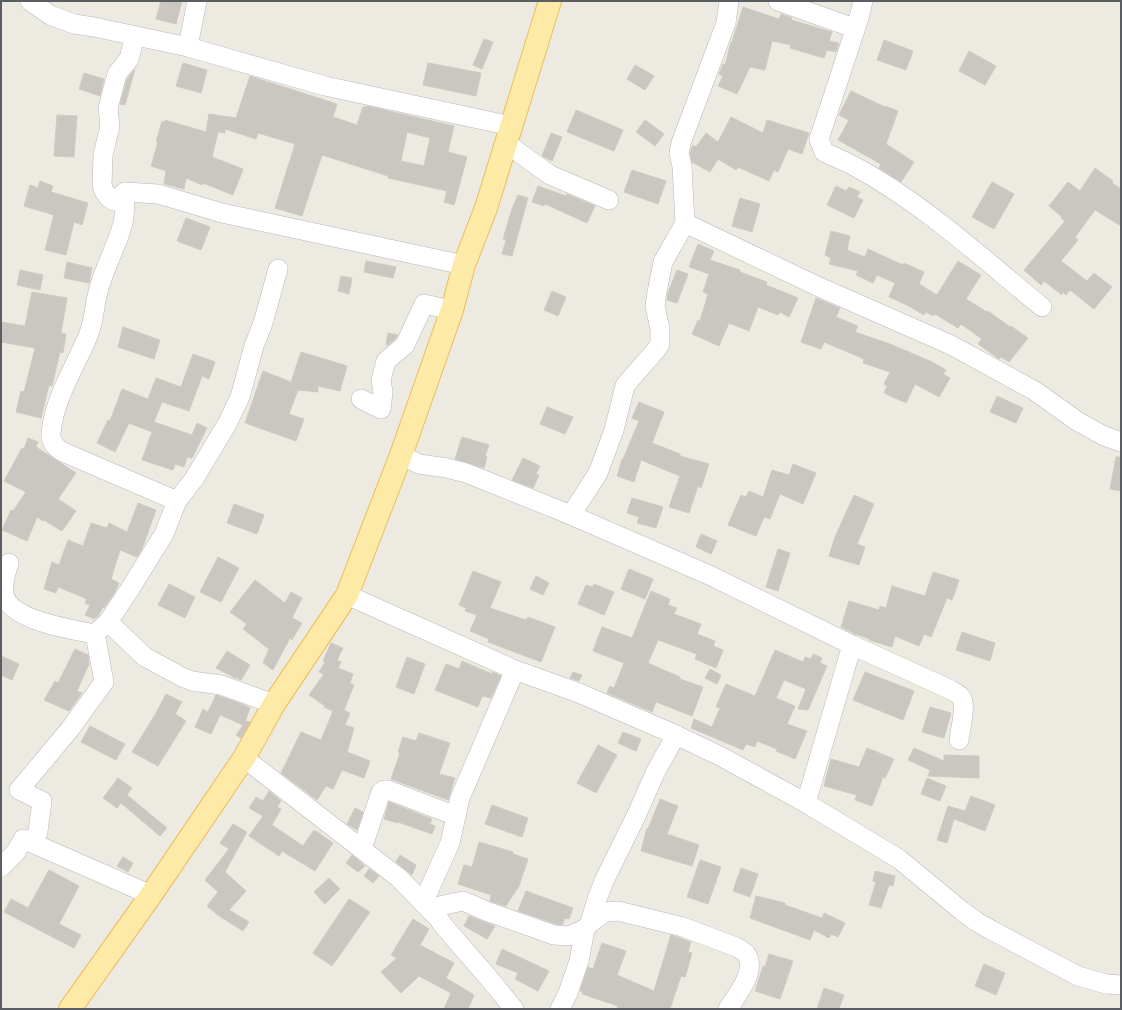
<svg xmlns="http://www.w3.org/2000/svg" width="1122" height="1010" viewBox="0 0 1122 1010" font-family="'Sofia Sans Condensed',sans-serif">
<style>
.building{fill:#cac6c1;stroke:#d1cbc0;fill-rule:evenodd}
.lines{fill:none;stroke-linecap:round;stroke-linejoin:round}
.minor-casing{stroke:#b4b8bc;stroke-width:20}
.major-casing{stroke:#eebc5a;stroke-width:24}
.minor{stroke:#fff;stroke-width:19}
.major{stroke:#fdeaa6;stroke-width:22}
</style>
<rect width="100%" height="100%" fill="#edeae2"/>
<g class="building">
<path d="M161 1H182L176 24 156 19Z"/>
<path d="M743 7 779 19 781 14 792 18 791 20 832 32 829 41 839 43 836 52 827 50 824 58 790 48 791 45 772 41 765 70 750 67 737 94 718 86 723 76 719 74 723 64 725 65 731 42H732Z"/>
<path d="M484 39 493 42 482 69 473 65Z"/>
<path d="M884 40 913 51 906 70 877 60Z"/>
<path d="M969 51 996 66 985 85 959 71Z"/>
<path d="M183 63 207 70 201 93 176 86Z"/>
<path d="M428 63 481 73 476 96 423 85Z"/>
<path d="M635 65 654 76 645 90 627 79Z"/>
<path d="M135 69 125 105 120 104 127 79Z"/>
<path d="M84 73 104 79 100 96 79 89Z"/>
<path d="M250 76 337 104 333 117 357 125 363 107H367V106L454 126 448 152 467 157 454 205 444 202 447 191 388 178V176L322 155 302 216 275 208 295 144 258 133 256 139 225 129V133L218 132 212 157 243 169 233 195 203 183 202 185 186 178 184 189 164 184 166 171 151 166 158 142H156L162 121 165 122V120L206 132 209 114 236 118ZM407 132 430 138 424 166 401 161Z"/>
<path d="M851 91 885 107V106L898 111 886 144 914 162 901 182 879 168 881 164 838 140 849 120 839 115Z"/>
<path d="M576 110 623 130 614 151 567 132Z"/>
<path d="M57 115 77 116 74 157 54 156Z"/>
<path d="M731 117 763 133 767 120 809 133 802 154 788 149 778 172 774 170 769 181 738 167 736 170 718 159 710 172 692 162 690 153 693 145 696 147 706 133 718 142Z"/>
<path d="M645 120 664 134 655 146 636 132Z"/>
<path d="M551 133 562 137 552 161 542 156Z"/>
<path d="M1095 168 1113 181 1112 183 1121 189V226L1095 210 1075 237 1078 240 1061 261 1087 281 1094 273 1112 287 1094 309 1070 290 1066 295 1063 292 1062 295 1044 281 1041 285 1024 270 1065 221 1061 218 1062 217 1049 206 1068 182 1080 191Z"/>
<path d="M632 170 666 181 658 204 624 192Z"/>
<path d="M40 181 53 186 51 192 88 203 82 225 74 222 66 255 45 250 54 215 24 206 30 185 38 188Z"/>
<path d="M992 182 1014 194 994 229 972 217Z"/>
<path d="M538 186 566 196 567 194 595 206 587 223 545 204 544 206 532 202Z"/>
<path d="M836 186 846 191 849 187 860 192 857 197 863 200 854 218 827 205Z"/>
<path d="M518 195 528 198 512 256 502 254 506 240 503 239 512 209Z"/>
<path d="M740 198 760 204 752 232 732 226Z"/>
<path d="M186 218 210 227 201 250 177 241Z"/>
<path d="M831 231 850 236 847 250 865 257 868 249 903 265 904 263 924 272 919 284 937 295 958 261 981 275 966 299 987 312 988 311 1010 327 1011 326 1028 338 1009 362 1001 357 999 359 978 344 982 339 961 324 958 328 935 314 933 316 926 312 924 315 907 305 889 297 895 283 877 275 873 283 856 275 858 271 829 264 831 258 825 255Z"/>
<path d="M698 244 714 251 710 260 740 270V272L767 282 766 285 798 298 789 317 780 312 778 315 758 307 749 331 729 323 719 346 692 334 698 320 700 321 708 294 703 292 709 274 689 267Z"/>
<path d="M366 261 396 267 393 278 364 272Z"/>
<path d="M67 262 92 268 89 283 64 278Z"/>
<path d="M20 270 43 275 40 290 17 285Z"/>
<path d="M677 270 688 274 677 303 667 300 668 293Z"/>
<path d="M341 276 352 278 349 294 338 291Z"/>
<path d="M552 291 566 297 558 316 544 310Z"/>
<path d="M32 292 67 298 61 333 66 334 63 353 60 352 52 386 49 385 41 418 16 412 21 391 24 392 35 348 1 342V322L25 326Z"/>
<path d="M816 298 840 308 836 317 858 326 855 332 890 344 930 361 946 370 943 374 950 378 939 397 915 384 906 403 884 393 887 386 884 384 890 372 863 363 864 359 824 342 821 349 801 342Z"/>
<path d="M123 327 160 340 154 359 118 347Z"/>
<path d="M388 333 398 335 396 338 388 345H386Z"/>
<path d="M301 352 347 366 340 391 318 386V392L298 390 289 414 304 419 296 441 245 423 263 371 291 382Z"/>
<path d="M193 354 215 362 209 379 202 376 189 411 162 402 154 422 192 435 197 423 207 428 192 458 187 457 184 467 175 464 173 470 142 460 152 432 129 423 115 452 97 443 108 420 110 421 122 389 148 399 156 378 181 387Z"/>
<path d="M997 396 1023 408 1016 423 990 412Z"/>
<path d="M639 402 664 412 652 443 680 454V456L709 464 701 488 698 486 689 513 669 507 680 476 641 460 634 482 617 476 622 459H623L639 421 632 418Z"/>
<path d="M547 407 573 417 565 434 540 424Z"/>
<path d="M462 437 489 445 485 456 487 457 484 468 455 459Z"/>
<path d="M28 438 38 442 36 447 76 473 58 499 76 511 62 531 44 520 43 521 37 517 27 541 2 530 11 510 13 511 26 492 4 481 22 448 24 449Z"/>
<path d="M1116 457H1121V491L1110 489Z"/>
<path d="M523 458 540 466 536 474 539 475 533 488 512 480Z"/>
<path d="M793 464 816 473 803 504 780 494 770 519 764 517 756 536 728 525 741 495 746 497 749 491 763 497 772 470 789 475Z"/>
<path d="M854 495 874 504 857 544 865 547 859 565 829 556 835 537Z"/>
<path d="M632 498 663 507 656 528 637 523 639 517 627 513Z"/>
<path d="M138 503 156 510 142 549 137 557 120 550 111 579 119 583 115 592 104 608 103 607 98 616 94 619 85 615 90 605 85 603 87 599 58 587 56 593 44 589 52 562 59 565 68 540 83 546 91 523 107 528 109 523 127 532Z"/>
<path d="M234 504 264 515 257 534 227 523Z"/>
<path d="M701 534 717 541 711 554 696 547Z"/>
<path d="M778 549 790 553 778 591 766 587Z"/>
<path d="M218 557 239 568 221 602 200 592Z"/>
<path d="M629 569 653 579 645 599 621 589Z"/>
<path d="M473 571 501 582 490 608 526 620 528 617 555 627 541 662 488 642 489 639 470 631 477 615 465 611 466 608 459 605Z"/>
<path d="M933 572 959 580 952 600 947 598 931 637 924 634 919 646 895 636 892 647 869 640 870 639 855 634 841 627 849 601 879 610 880 606 886 608 892 586 925 596Z"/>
<path d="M536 576 549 583 543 595 530 589Z"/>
<path d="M255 580 285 603 291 592 302 598 292 618 302 623 292 640 290 638 273 670 263 663 269 649 243 629 247 624 230 612Z"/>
<path d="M169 584 195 597 185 618 158 605Z"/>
<path d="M594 584 614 592 604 615 578 604 586 585 593 587Z"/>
<path d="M651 591 670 599 668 605 677 608 674 614 701 624 697 634 715 641 713 646 723 650 716 668 695 659 697 654 658 640 648 663 680 677V679L703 687 692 716 656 702 652 712 607 693 610 686 614 688 624 663 593 651 602 627 632 638Z"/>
<path d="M962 632 995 643 990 661 956 650Z"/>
<path d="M331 643 343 648 337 660 341 662 338 668 353 674 350 683 354 685 344 710 350 713 345 725 354 728 347 752 370 761 364 778 342 770 333 789 326 786 317 800 281 773 301 732 321 740 333 711 324 707 325 706 309 695 324 674 319 672 325 662 323 661Z"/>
<path d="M75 649 88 655 89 664 77 691 82 693 69 711 44 700 55 681 58 683Z"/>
<path d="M775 650 803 662 805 657 811 659 813 654 822 658 820 663 827 666 808 710 798 709 806 689 784 680 776 698 795 706 787 724 807 731 795 759 776 751 777 749 757 741 755 747 746 744 743 750 691 728 694 719 712 727 720 708 716 707 726 684 755 696Z"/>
<path d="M227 651 250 665 241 680 233 677 216 668Z"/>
<path d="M1 656 19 664 12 680 1 675Z"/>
<path d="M407 657 425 664 414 694 396 687Z"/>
<path d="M462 661 492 674 493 672 501 676 491 698 482 696 478 707 435 690 446 664 459 669Z"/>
<path d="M710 669 721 675 717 684 705 678Z"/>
<path d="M573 672 582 675 579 681 570 678Z"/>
<path d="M865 672 914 691 903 720 853 700Z"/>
<path d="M166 694 182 702 175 714 186 721 158 766 132 752 156 713Z"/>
<path d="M216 695 242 704 250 708 245 722 246 721 250 722 241 738 236 735 243 725 220 715 211 734 195 727 203 709 208 712Z"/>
<path d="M930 707 951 713 944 738 922 732Z"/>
<path d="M90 726 125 744 116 760 81 742Z"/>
<path d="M623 732 641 739 636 751 618 743Z"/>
<path d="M419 733 450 743 439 774 455 778 448 800 391 779 400 753 398 752 403 737 416 741Z"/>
<path d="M598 745 617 755 596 793 577 783Z"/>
<path d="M867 748 894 759 885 778 883 777 872 806 855 800 857 795 824 786 831 759 859 767Z"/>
<path d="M914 748 944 761V755L979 756V778L928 776 930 770 908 760Z"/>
<path d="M118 778 132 788 127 795 167 828 160 836 121 803 117 808 103 798Z"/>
<path d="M927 778 946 786 940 801 921 794Z"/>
<path d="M269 791 281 801 277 807 281 809 272 825 303 846 314 830 333 843 315 871 282 851 279 856 249 836 263 816 249 808 256 797 263 801Z"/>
<path d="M971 796 995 805 985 831 954 819 947 843 937 840 948 806 965 811Z"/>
<path d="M660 799 678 806 667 834 699 845 692 866 641 851 647 828 648 829Z"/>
<path d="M389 802 432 819 430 824 435 826 432 834 398 822V823L384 819Z"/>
<path d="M492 805 528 818 522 837 485 824Z"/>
<path d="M355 808 363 812 357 830 347 824Z"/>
<path d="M233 824 247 832 225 872 246 891 229 910 249 922 243 931 219 916 207 906 218 892 205 880 229 849 220 843Z"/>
<path d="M479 842 513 852V854L528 859 518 889H517L506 906 490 901 491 895 458 884 464 865 472 867Z"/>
<path d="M352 855 365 866 358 872 346 863Z"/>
<path d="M400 855 416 865 412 875 396 862Z"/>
<path d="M123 857 133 863 128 872 117 866Z"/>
<path d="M700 860 721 867 708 904 687 897Z"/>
<path d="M741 868 758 874 750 897 733 891Z"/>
<path d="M369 869 379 876 373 883 364 876Z"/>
<path d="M49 870 79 886 59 924 81 935 74 948 4 912 11 899 28 908Z"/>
<path d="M875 871 895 876 893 886 889 885 881 908 869 905 876 882 873 881Z"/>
<path d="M329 878 340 889 325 904 314 892Z"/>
<path d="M526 891 573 908 569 919 565 918 562 925 556 924 518 911Z"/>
<path d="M756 896 785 903V905L822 918 824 913 845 923 838 937 831 934 829 938 814 930 810 940 750 918Z"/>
<path d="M349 899 370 912 332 966 313 953Z"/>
<path d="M469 916 495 926 487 939 464 926Z"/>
<path d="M413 919 429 929 420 945 454 963 446 978 474 995 468 1009H444L451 993 419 976 401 993 381 972 397 958 391 955Z"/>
<path d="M671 935 691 942 688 952 692 953 685 977 681 976 670 1009H617L618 1006 582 994 583 992 580 991 588 967 593 969 602 943 626 951 617 975 654 991Z"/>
<path d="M502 949 549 971 538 991 515 979 518 973 496 964Z"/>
<path d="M769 954 793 961 780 999 755 991 763 966 765 967Z"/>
<path d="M984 964 1005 973 996 995 975 986Z"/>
<path d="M824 988 844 995 839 1009H817Z"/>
</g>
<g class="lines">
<g class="minor-casing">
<g id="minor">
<path d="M30 1 50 15 74 24 94 27 188 47 325 86 511 126"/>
<path d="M778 1 854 28"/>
<path d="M863 1 859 18 819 139 824 152C834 157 845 161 854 166 923 203 982 258 1042 307"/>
<path d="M135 36 129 59 117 74 108 108 110 126 103 155 102 185 104 191 109 198 114 201 125 192 158 194 222 213 464 265"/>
<path d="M188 47 197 1"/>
<path d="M506 143 550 175 609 200"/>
<path d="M125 192C125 202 125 213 123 223 117 246 104 268 98 292 94 307 94 322 88 336 75 367 54 399 51 433 50 442 56 448 63 452L177 501"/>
<path d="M685 223 817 286 951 345 1035 391 1077 421 1104 436 1121 442"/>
<path d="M361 399 381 409 383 392 381 380 386 361 405 345 424 304 452 310"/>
<path d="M401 455 419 464 447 468 466 473 571 515 709 575 852 645 949 689C954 692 960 694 962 699 966 707 960 731 959 740"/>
<path d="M571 515 598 473 614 430 625 386 628 382 656 350 660 344V329L655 306 657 292 663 262 685 223 682 166 679 153 681 143 726 23 729 1"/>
<path d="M9 563C6 573 2 584 4 594 10 621 71 629 95 634"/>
<path d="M347 595 515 670 579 693 676 735 720 756 806 803 899 859 962 911 977 922 991 930 1078 976 1106 984 1121 985"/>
<path d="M108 622 130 589 164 534 177 501 194 479 227 424 240 397 254 346 263 323 278 269"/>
<path d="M99 630 108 622 145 657 182 677 192 681 221 685 274 704"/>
<path d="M244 758 399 878 439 919 442 924 487 976 514 1009"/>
<path d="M806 803 852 645"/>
<path d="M34 843 38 831 42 801 19 790 70 729 104 682 95 634"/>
<path d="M362 849 381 792 384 790H388L456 816"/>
<path d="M1 867 16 852 23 839 151 895"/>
<path d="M423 903 450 843 460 798 515 670"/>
<path d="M430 910 439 906 463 901 468 903 486 911 554 935 569 936 585 929"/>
<path d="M590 923 605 912 618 911 683 927 736 947C740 949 746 952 748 957 755 974 736 996 728 1009"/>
<path d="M560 1009 568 993 579 961 585 929 590 923 597 899 604 881 636 816 655 773 676 735"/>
</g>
</g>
<g class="major-casing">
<path id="major" d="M70 1009 151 895 244 758 274 704 347 595 401 455 452 310 464 265 486 208 550 1"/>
</g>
<use href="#minor" class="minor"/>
<use href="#major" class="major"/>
</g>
<rect width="1122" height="1010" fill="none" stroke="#5a5e62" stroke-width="4"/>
</svg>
